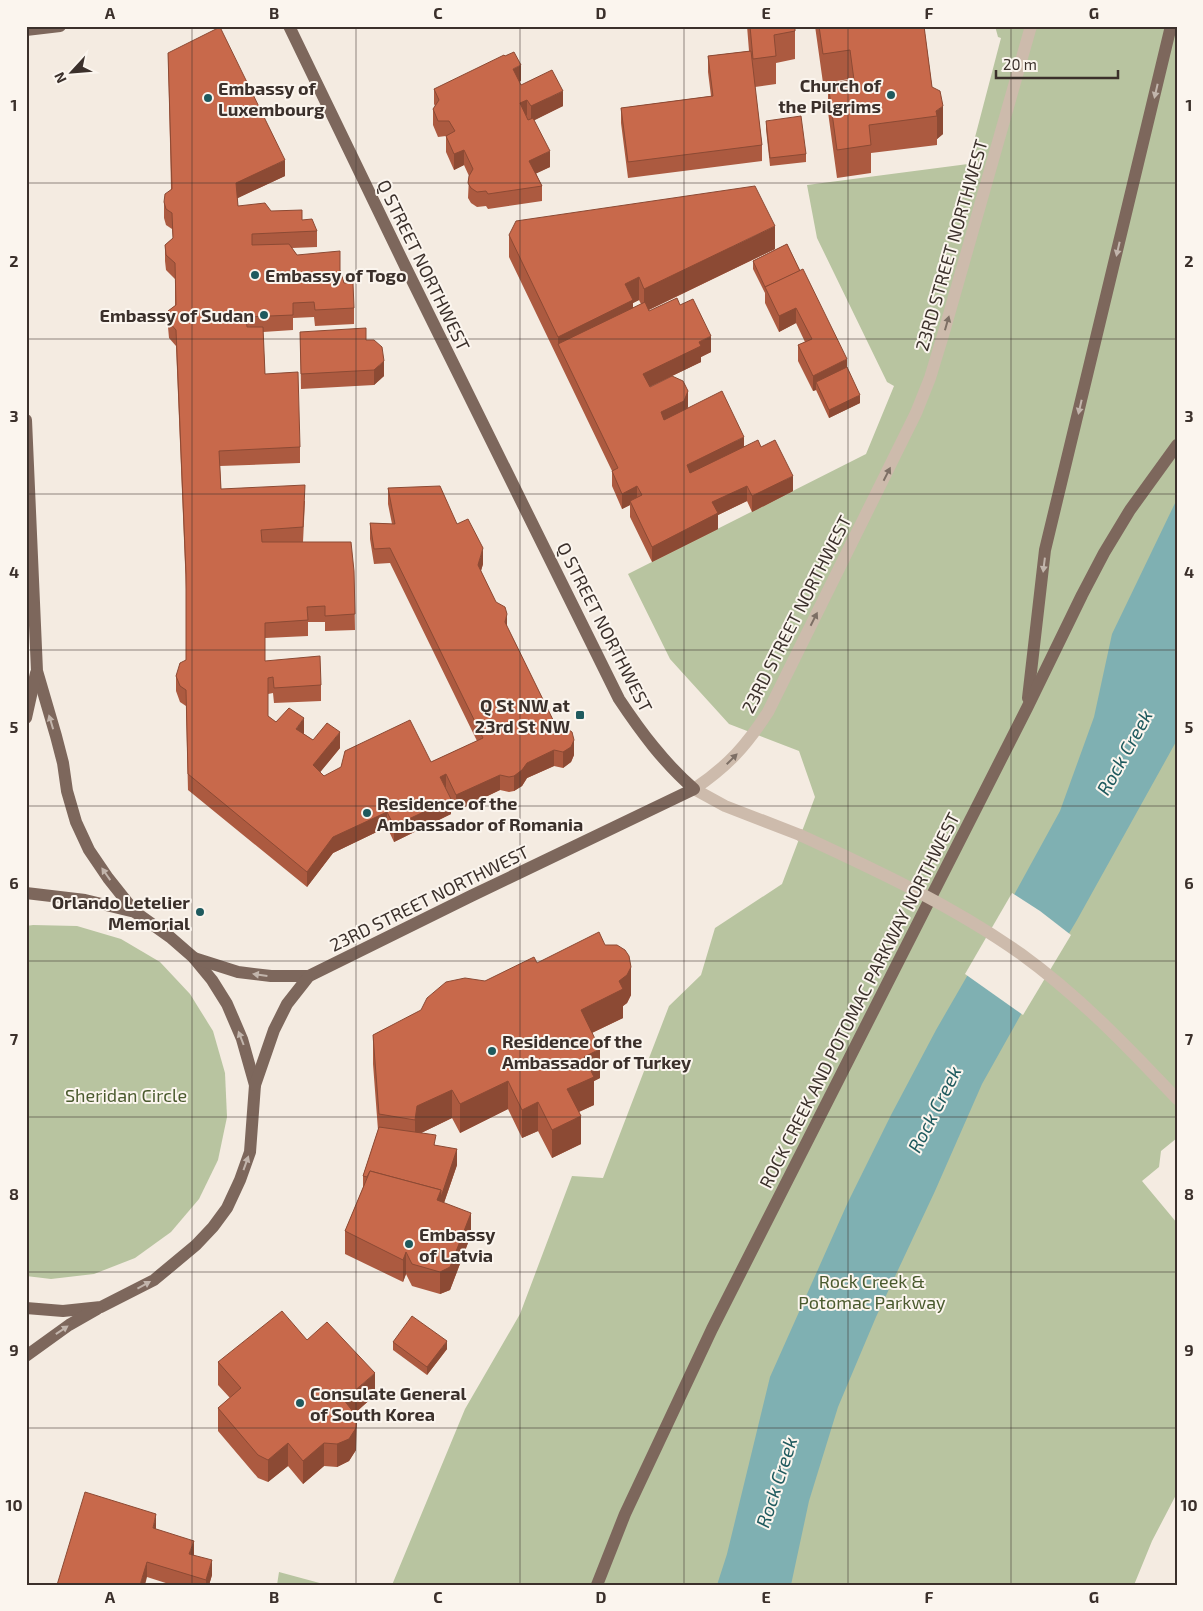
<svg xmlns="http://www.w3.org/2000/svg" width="1203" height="1611" viewBox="0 0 1203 1611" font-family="'Exo 2',sans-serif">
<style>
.green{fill:#b8c4a0}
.water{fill:#7fb0b2}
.pier{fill:#f4ebe1}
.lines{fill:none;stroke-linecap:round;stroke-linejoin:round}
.minor{stroke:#cdbbac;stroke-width:12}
.major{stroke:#7d675c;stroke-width:12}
.minor-bridge{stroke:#cdbbac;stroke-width:12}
.wall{fill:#ac5a40;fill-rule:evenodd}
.shaded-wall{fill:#8c4a34}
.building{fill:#c8694b;stroke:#8c4a34}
.oneway{fill:#c2b5ac}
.oneway2{fill:#7d6f65}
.grid{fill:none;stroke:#3b302b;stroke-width:1;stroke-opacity:0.55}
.poi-dot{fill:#1f5a5e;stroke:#fbf5ee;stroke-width:2}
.labels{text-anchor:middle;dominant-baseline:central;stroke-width:4;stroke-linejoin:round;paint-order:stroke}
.poi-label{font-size:18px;font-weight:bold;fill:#3b302b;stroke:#fbf5ee;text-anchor:start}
.street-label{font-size:18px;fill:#3b302b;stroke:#fbf5ee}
.park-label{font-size:18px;fill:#4a5a2e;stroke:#fbf5ee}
.water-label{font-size:19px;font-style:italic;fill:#1f5a5e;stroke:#fbf5ee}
.neatline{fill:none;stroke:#3b302b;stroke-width:2}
.grid-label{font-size:16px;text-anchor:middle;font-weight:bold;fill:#3b302b}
</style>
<rect width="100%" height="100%" fill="#f4ebe1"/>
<g class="green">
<path d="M995 26H1177V1138L1161 1151 1159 1167 1142 1181 1177 1223V1493L1152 1541 1134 1585H392L465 1409 520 1314 572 1176 603 1178 669 1006 701 975 715 928 782 884 815 797 799 751 729 724 670 659 628 574 866 454 894 386 887 382 817 238 807 185 968 164 1001 38 998 37Z"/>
<path d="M33 925 77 926 121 939 160 962 190 994 213 1031 225 1073 227 1117 218 1160 199 1199 171 1232 135 1258 94 1274 51 1279 26 1276V926Z"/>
<path d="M279 1572 327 1585H277Z"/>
</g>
<path class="water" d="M1177 499V740L1077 920 1024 1009 982 1084 935 1191 876 1317 838 1407 809 1501 791 1585H717L727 1554 770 1377 848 1202 891 1115 936 1030 1015 893 1060 811 1094 717 1112 634Z"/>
<path class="pier" d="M1012 893 1040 911 1071 935 1023 1015 965 974Z"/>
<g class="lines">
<path class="minor" d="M800 835 725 806 694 789C728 766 746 746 768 712L916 413 930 378 944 332 1031 26"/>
<g class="major">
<path d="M26 30 60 26"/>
<path d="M26 420 37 671 56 736 63 763 67 791 76 822 89 850 108 878 135 912"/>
<path d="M1028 698 1045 550 1171 26"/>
<path d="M26 718 36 673"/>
<path d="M26 893 85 900 135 912 170 937 193 957 212 980 227 1004 242 1039 255 1085 250 1152 240 1180 227 1208 213 1227 196 1245 154 1280 101 1307 63 1311 26 1308"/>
<path d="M194 958 238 972 271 976H309"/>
<path d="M255 1085 274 1030 287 1004 309 976 471 896 694 789C664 763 641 732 619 699L406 268 289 26"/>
<path d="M26 1356 69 1325 97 1309"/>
<path d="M597 1585 625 1514 712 1329 1027 708 1082 595 1104 553 1130 510 1177 445"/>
</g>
<path class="minor-bridge" d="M800 835C876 870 953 906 1021 954 1079 996 1128 1047 1177 1099"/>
</g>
<g class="wall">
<path d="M747 26H795V59L776 63V84L755 87 762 145V161L628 178 621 123V108L711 96 708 72V56L749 51Z"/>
<path d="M815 26H924L932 87 943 134 937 139V145L871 153V173L837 178 828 112V83L850 80V79L823 83Z"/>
<path d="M168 53 285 176 237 198 238 206 271 211 302 220 317 231V247L292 248 297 255 340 270 344 283 354 308V324L315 326 314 317 293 318V330L263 332 265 374 300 447V463L220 466 221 489 305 501 303 542 354 571 355 630 325 631V622H308V636L265 638V661L321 685V701L274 703 273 693 268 694V716L276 722 304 733V734L313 740 340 748 320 772 324 776 431 762 477 741 390 563 374 564 370 539V523L392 524 388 504V488L457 524 483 564 481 571 507 627 557 728 574 755 571 762 563 768 554 766 527 778 522 786 514 791 509 792 500 790 456 811 451 800V814L394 842 387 827 333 853 307 887 188 790 186 706 180 702 176 691V676L186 660V589L176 346 169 338 168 327V311L175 306V279L166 270 165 261V245L173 238 172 229 166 225 164 218V202L171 189Z"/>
<path d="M519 81 521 85 563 106 534 120 550 167 536 173 542 186V201L488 209 486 206 477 207 471 203 468 198 469 176 464 165 454 170 446 152V136L438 137 433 125V109L435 106 434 104V89L521 81Z"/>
<path d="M766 121 806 154V162L770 166 766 129Z"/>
<path d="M509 235 775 249 649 310V311L680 305 711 352 701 357V362L649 387 688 407 687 408 744 446 761 447 793 491 752 512 747 501 718 515V529L652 562 630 517V505L622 509 612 486V471L509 257ZM639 300 641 304 633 308V303Z"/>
<path d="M787 244 847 367 860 403 829 418 816 390 813 391 798 361V345L805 342 796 323 779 332 765 303V293L753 269V261Z"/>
<path d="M300 332 366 340 384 376 374 385 301 389Z"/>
<path d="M537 963 631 995 627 1003 623 1006V1018L592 1033 600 1078 594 1081V1105L579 1112 581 1144 552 1158 538 1131 522 1138 508 1109 460 1133 452 1118 421 1133 436 1146 457 1165 444 1203 471 1235 450 1290 440 1294 412 1286 406 1274 403 1282 345 1254V1231L363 1188V1176L378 1130 373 1064V1035L485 981Z"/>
<path d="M307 1340 375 1395 354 1414 356 1450 349 1461 337 1467 324 1466 303 1484 288 1466 268 1482 258 1478 218 1431V1408L230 1398 218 1385V1362Z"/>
<path d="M393 1342 447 1349 427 1375 393 1350Z"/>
<path d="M156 1529 194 1555 212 1575 209 1585H172L147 1577 57 1585Z"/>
</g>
<g class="shaded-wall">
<path d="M521 65V81L513 85V69Z"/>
<path d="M563 91V106L531 122V106Z"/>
<path d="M527 100V115L520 119V103Z"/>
<path d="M943 106V134L937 139V116L936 111Z"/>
<path d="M464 150V165L454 170V154Z"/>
<path d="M550 151V167L529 177V161Z"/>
<path d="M285 160V176L236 199V183Z"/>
<path d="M775 226V249L644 312V289Z"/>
<path d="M639 277V300L633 303V323L558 344V337L625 284Z"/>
<path d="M796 308V323L779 332V316Z"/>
<path d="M711 336V352L701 357V362L643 390V374L699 342Z"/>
<path d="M847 359V375L816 382V390L813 391V376Z"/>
<path d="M384 361V376L374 385V370Z"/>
<path d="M688 391V407L684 416 661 428V412Z"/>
<path d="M860 395V403L829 418V410Z"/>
<path d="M744 437V453L687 481V465Z"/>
<path d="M793 476V491L752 512V496Z"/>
<path d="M637 486V502L630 501V505L622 509V494Z"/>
<path d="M747 486V501L718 515V529L652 562V547L712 502Z"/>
<path d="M483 548V564L478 580V565Z"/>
<path d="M507 614V630L505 622Z"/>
<path d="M304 718V733L296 744V729Z"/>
<path d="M340 732V748L313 781V765Z"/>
<path d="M574 740V755L571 762 563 768V752Z"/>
<path d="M554 750V766L527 778 522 786 514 791V776L527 763Z"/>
<path d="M446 774V789L440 777Z"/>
<path d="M500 775V790L456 811V795Z"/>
<path d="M451 799V814L394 842V826Z"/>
<path d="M387 812V827L333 853 307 887V872L333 837Z"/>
<path d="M631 967V995L627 1003 623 1006V1018L581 1038V1010L619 981Z"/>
<path d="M600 1049V1078L594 1081V1105L567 1117V1089L584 1057Z"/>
<path d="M508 1081V1109L460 1133V1104Z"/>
<path d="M452 1090V1118L417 1135 415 1148V1120L417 1106Z"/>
<path d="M538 1102V1131L522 1138V1110Z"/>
<path d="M581 1116V1144L552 1158V1130Z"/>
<path d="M457 1149V1165L437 1223V1200Z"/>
<path d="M471 1213V1235L450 1290 440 1294V1272Z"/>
<path d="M406 1252V1274L403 1282V1260Z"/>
<path d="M447 1341V1349L427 1375V1367Z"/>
<path d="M375 1373V1395L344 1423V1400Z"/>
<path d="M357 1417 356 1450 349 1461 337 1467V1444Z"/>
<path d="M288 1443V1466L268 1482V1460Z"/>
<path d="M324 1443V1466L303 1484V1461Z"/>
<path d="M156 1514V1530L153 1528Z"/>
<path d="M194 1541V1556L189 1554Z"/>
<path d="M212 1560V1575L209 1585H206V1580Z"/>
<path d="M147 1562V1577L145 1585H140Z"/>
</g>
<g class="building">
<path d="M750 26H795V31L774 35 776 56 753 59Z"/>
<path d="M819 26H924L932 87 940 91 943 106 936 111 937 116 869 125 871 145 837 150 828 83 854 80 850 50 823 54Z"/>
<path d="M220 27 285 160 236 183 238 206 265 203 271 211 302 210V220L312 219 317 231 252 234V245L289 244 297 255 340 251V270L344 283H353L354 308 315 310 314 302 293 303V315L246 317 247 327H263L265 374 298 372 300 447 219 451 221 489 305 485 303 527 261 530 262 542H351L354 571 355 614 325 616V606L307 607 308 620 265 623V661L320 656 321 685 274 688 273 677 268 678V716L276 722 289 708 304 718 296 729 313 740 327 723 340 732 313 765 324 776 341 767 345 751 410 720 431 762 483 738 390 548 374 549 370 523 395 524 388 488 440 486 457 524 468 519 483 548 478 565 496 602 505 607 507 614 505 622 557 728H566L572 732 574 740 571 747 563 752 554 750 527 763 522 770 514 776 509 777 500 775 456 795 446 774 440 777 451 799 394 826 387 812 333 837 307 872 188 774 186 690 180 686 176 676 180 663 186 660V574L176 330 169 322 168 311 176 305 175 263 166 255 165 245 173 238 172 213 166 209 164 202 165 194 172 189 168 53Z"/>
<path d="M751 51 762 145 628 162 621 108 713 96 708 56Z"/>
<path d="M514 52 521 65 513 69 521 85 552 70 563 91 531 106 527 100 520 103 528 120 533 118 550 151 529 161 542 186 488 194 486 191 477 192 471 188 468 183 469 176 473 169 464 150 454 154 446 136 455 131 449 121H438L433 109 439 100 434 89 504 55 505 56Z"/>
<path d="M801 116 806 154 770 158 766 121Z"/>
<path d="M755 186 775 226 644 289 639 277 625 284 633 300 558 337 509 235 516 221Z"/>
<path d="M787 244 800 271 765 287 753 261Z"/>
<path d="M803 269 847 359 813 376 798 345 812 339 796 308 779 316 765 287Z"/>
<path d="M677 298 680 305 693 299 711 336 699 342 701 346 643 374 650 387 672 376 683 381 688 391 684 401 661 412 664 420 722 391 744 437 687 465 690 473 758 440 761 447 775 440 793 476 752 496 747 486 712 502 718 513 652 547 630 501 642 495 637 486 622 494 612 471 618 468 558 344 645 302 649 311Z"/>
<path d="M366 328V340H374L382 347 384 361 374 370 301 374 300 332Z"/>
<path d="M847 367 860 395 829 410 816 382Z"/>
<path d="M599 932 605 945H617L625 950 629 956 631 967 627 975 619 981 623 989 581 1010 600 1049 584 1057 594 1077 567 1089 581 1116 552 1130 538 1102 522 1110 508 1081 460 1104 452 1090 417 1106 415 1120 379 1114 373 1035 421 1010 427 998 446 982 465 978 485 981 534 957 537 963Z"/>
<path d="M379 1127 436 1135 434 1145 457 1149 441 1197V1190L370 1171 367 1177 363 1176Z"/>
<path d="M370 1171 441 1190 437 1200 471 1213 450 1267 440 1272 412 1264 406 1252 403 1260 345 1231Z"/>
<path d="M282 1311 307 1340 327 1322 375 1373 344 1400 357 1417 356 1428 349 1439 337 1444 324 1443 303 1461 288 1443 268 1460 258 1455 218 1408 241 1388 218 1362Z"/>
<path d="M412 1316 447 1341 427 1367 393 1342Z"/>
<path d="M85 1492 156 1514 153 1528 194 1541 189 1554 212 1560 206 1580 147 1562 140 1585H57Z"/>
</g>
<defs><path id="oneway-solid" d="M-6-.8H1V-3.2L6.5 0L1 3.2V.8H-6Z" transform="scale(1.25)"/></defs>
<g class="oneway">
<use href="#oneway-solid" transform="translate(1156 91) rotate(103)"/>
<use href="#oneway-solid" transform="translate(1118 249) rotate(103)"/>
<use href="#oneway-solid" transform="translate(1080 407) rotate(103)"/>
<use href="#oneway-solid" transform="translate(1044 565) rotate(97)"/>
<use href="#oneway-solid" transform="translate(51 722) rotate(-107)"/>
<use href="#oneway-solid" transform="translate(106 874) rotate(-125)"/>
<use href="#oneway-solid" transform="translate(260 975) rotate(-172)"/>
<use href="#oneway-solid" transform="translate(241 1038) rotate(-111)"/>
<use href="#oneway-solid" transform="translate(246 1163) rotate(-70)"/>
<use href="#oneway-solid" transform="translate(144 1285) rotate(-29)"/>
<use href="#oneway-solid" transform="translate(62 1330) rotate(-34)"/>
</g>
<g class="oneway2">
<use href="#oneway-solid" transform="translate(947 323) rotate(-74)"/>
<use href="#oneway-solid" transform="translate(887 474) rotate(-63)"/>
<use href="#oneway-solid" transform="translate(814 619) rotate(-63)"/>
<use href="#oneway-solid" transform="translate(732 759) rotate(-45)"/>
</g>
<path class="grid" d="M192 26V1585M356 26V1585M520 26V1585M684 26V1585M848 26V1585M1011 26V1585M26 183H1177M26 339H1177M26 494H1177M26 650H1177M26 806H1177M26 961H1177M26 1117H1177M26 1272H1177M26 1428H1177"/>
<g class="poi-dot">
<circle cx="891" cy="95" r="5"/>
<circle cx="208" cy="98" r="5"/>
<circle cx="255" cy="275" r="5"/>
<circle cx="264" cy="315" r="5"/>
<rect x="575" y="710" width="10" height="10" rx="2.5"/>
<circle cx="367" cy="813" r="5"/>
<circle cx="200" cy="912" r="5"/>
<circle cx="492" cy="1051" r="5"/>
<circle cx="409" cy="1244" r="5"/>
<circle cx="300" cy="1403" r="5"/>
</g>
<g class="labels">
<g class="poi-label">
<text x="881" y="85" text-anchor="end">Church of<tspan x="881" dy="21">the Pilgrims</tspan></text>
<text x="218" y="88">Embassy of<tspan x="218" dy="21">Luxembourg</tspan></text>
<text x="265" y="275">Embassy of Togo</text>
<text x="254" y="315" text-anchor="end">Embassy of Sudan</text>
<text x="570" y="705" text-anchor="end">Q St NW at<tspan x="570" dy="21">23rd St NW</tspan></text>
<text x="377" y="803">Residence of the<tspan x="377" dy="21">Ambassador of Romania</tspan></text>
<text x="190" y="902" text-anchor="end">Orlando Letelier<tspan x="190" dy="21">Memorial</tspan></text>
<text x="502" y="1041">Residence of the<tspan x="502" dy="21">Ambassador of Turkey</tspan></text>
<text x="419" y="1234">Embassy<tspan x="419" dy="21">of Latvia</tspan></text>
<text x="310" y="1393">Consulate General<tspan x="310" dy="21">of South Korea</tspan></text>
</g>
<g class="street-label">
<text transform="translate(951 245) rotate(-74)">23RD STREET NORTHWEST</text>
<text transform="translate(424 265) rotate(64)">Q STREET NORTHWEST</text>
<text transform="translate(796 614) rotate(-63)">23RD STREET NORTHWEST</text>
<text transform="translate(605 627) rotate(63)">Q STREET NORTHWEST</text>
<text transform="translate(429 898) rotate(-26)">23RD STREET NORTHWEST</text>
<text transform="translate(859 1000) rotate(-63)">ROCK CREEK AND POTOMAC PARKWAY NORTHWEST</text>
</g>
<g class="park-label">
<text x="126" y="1095">Sheridan Circle</text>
<text x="872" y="1281">Rock Creek &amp;<tspan x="872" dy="21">Potomac Parkway</tspan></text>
</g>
<g class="water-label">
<text transform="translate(1124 752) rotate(-61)">Rock Creek</text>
<text transform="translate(934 1109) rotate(-63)">Rock Creek</text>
<text transform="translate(776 1482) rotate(-72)">Rock Creek</text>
</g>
</g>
<rect width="1203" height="1611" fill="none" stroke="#fbf5ee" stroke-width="55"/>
<g transform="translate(72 72) rotate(244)" stroke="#fbf5ee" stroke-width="4" paint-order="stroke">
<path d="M0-4L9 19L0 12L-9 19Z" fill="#3b302b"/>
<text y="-8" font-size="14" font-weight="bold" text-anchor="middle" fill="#3b302b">N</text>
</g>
<path d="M996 70v8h122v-8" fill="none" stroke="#3b302b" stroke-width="2.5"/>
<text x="1003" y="70" font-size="15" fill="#3b302b" stroke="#fbf5ee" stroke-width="4" paint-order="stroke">20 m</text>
<rect x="28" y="28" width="1148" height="1556" class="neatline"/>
<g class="grid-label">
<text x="110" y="19">A</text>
<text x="274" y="19">B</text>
<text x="438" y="19">C</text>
<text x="601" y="19">D</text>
<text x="766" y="19">E</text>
<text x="929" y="19">F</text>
<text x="1094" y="19">G</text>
<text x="14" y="111">1</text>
<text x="1189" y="111">1</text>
<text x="14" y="267">2</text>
<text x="1189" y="267">2</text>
<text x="14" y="422">3</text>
<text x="1189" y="422">3</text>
<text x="14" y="578">4</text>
<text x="1189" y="578">4</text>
<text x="14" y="733">5</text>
<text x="1189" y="733">5</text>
<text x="14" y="889">6</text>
<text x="1189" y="889">6</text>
<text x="14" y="1045">7</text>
<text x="1189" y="1045">7</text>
<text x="14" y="1200">8</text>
<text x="1189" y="1200">8</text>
<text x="14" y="1356">9</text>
<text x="1189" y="1356">9</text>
<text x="14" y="1511">10</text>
<text x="1189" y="1511">10</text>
<text x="110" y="1603">A</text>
<text x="274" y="1603">B</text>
<text x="438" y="1603">C</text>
<text x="601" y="1603">D</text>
<text x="766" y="1603">E</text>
<text x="929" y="1603">F</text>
<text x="1094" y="1603">G</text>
</g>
</svg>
